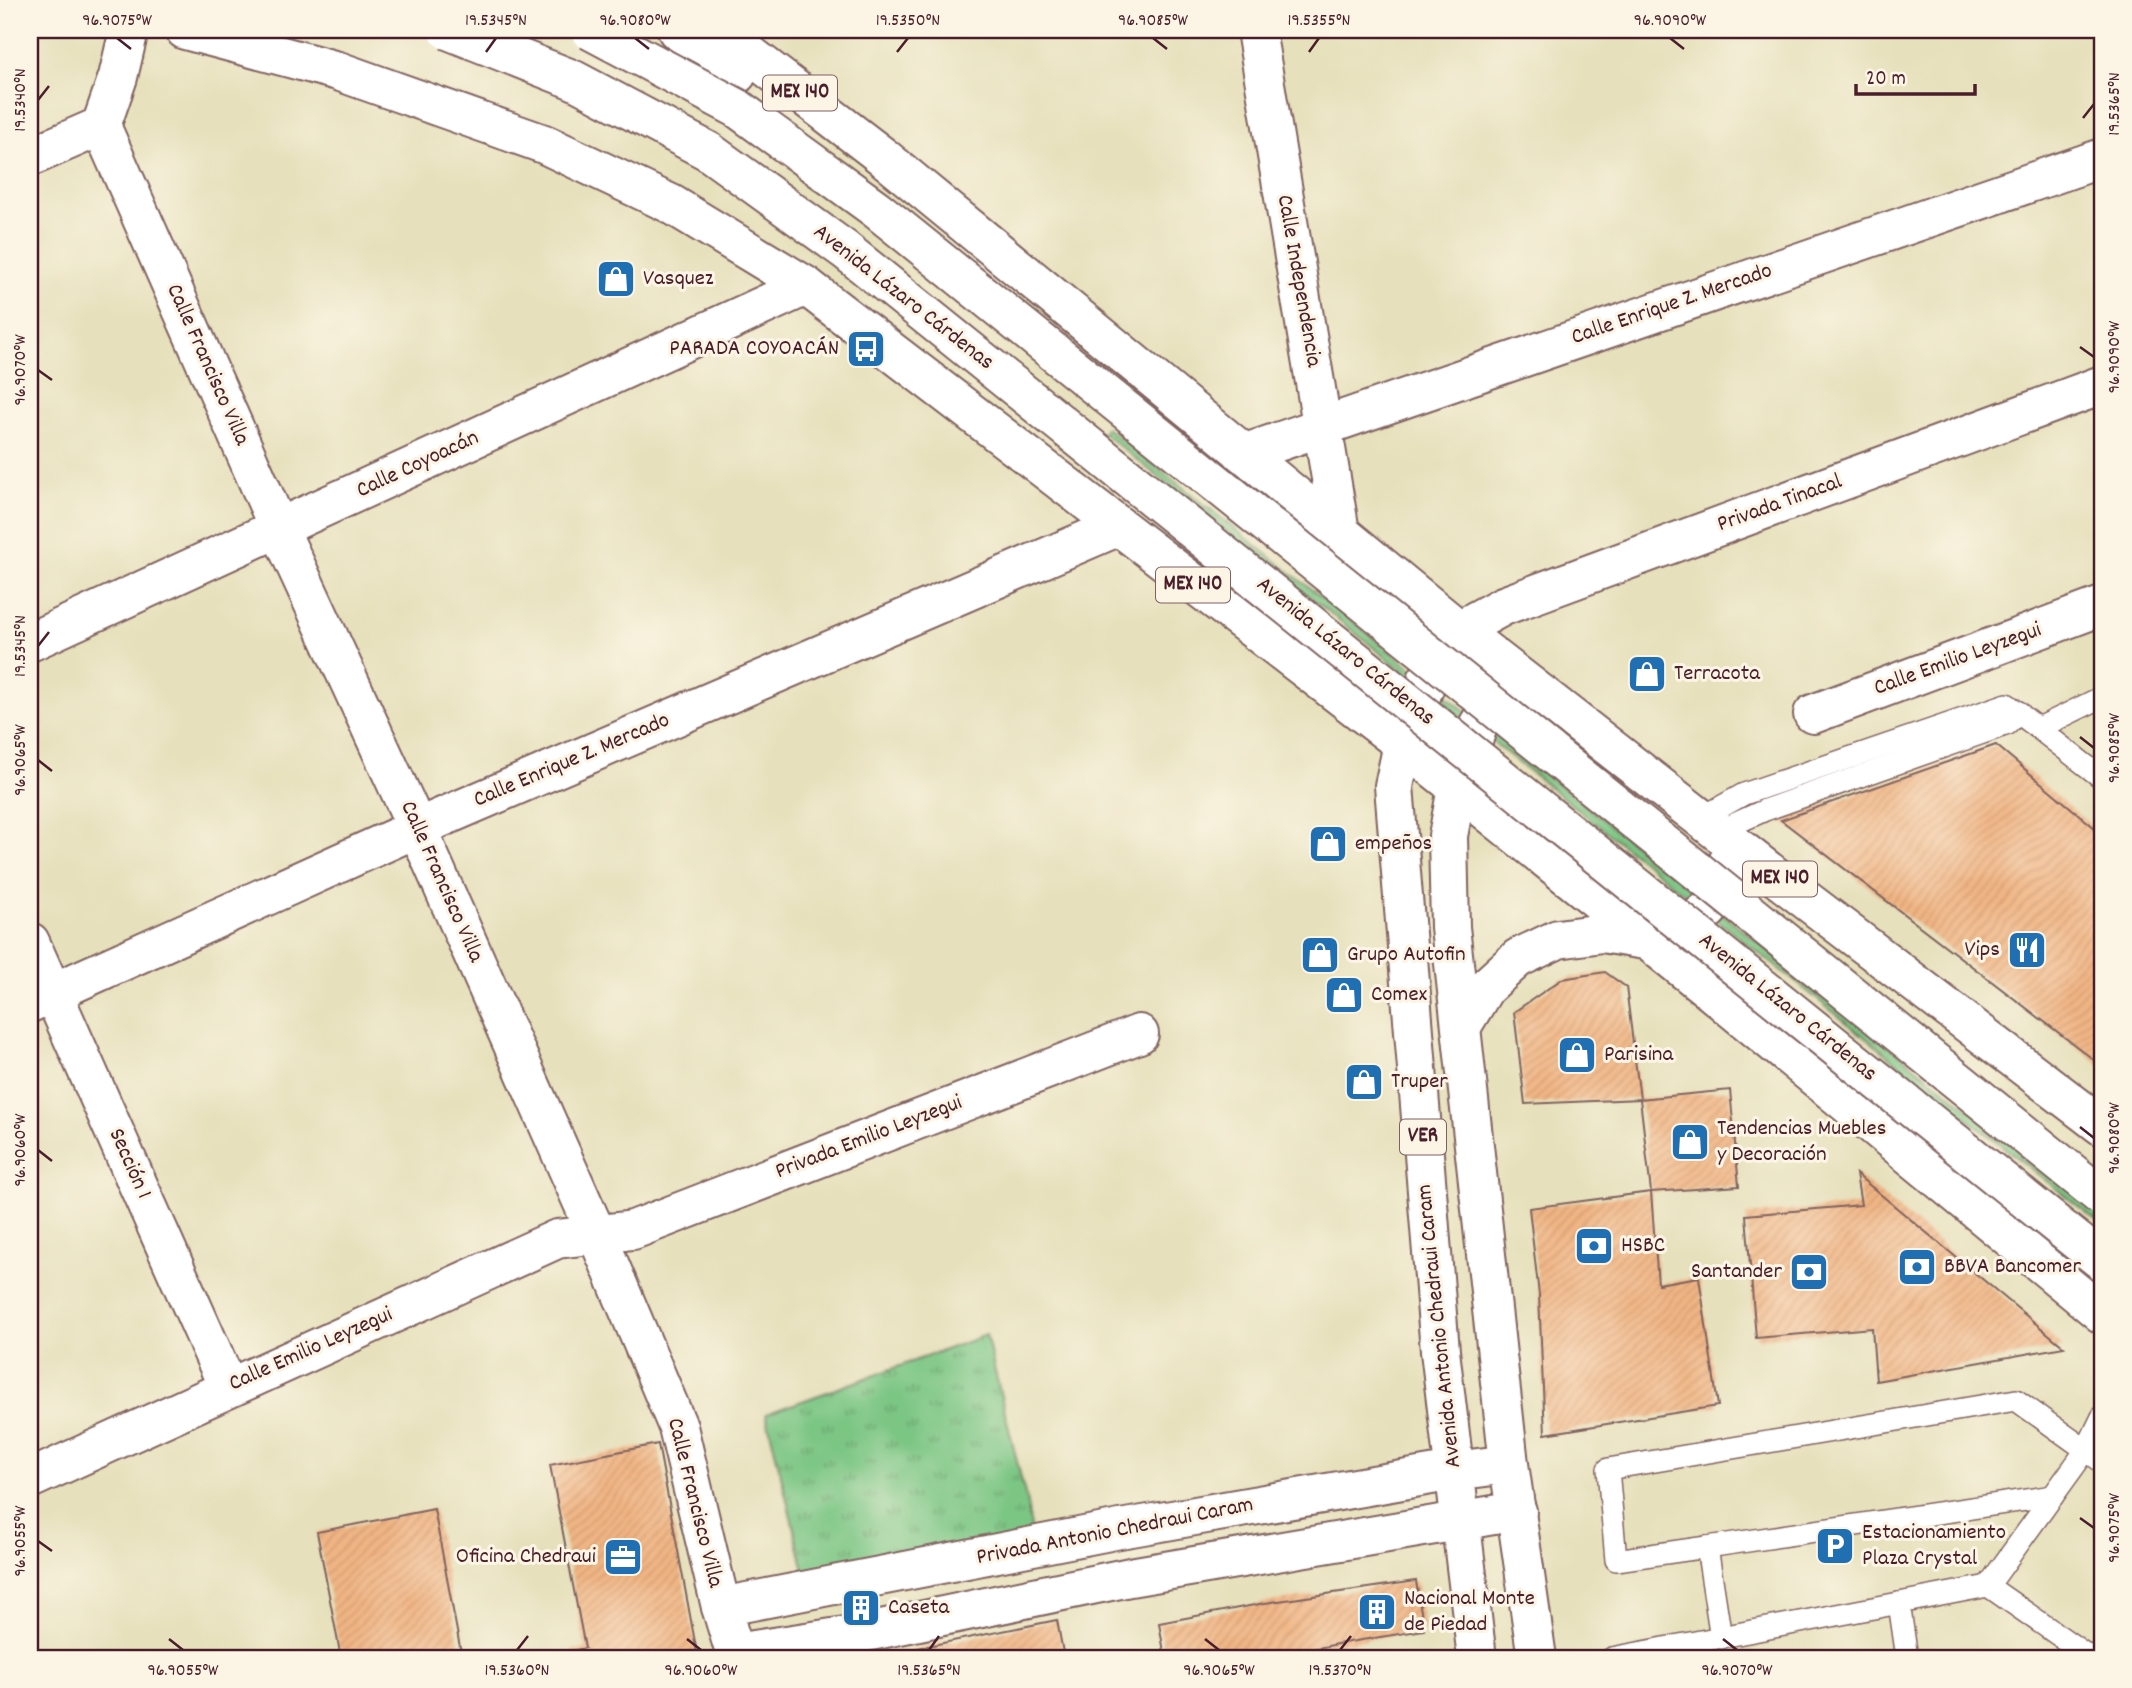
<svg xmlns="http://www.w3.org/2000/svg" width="2132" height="1688" viewBox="0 0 2132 1688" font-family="Dekko,sans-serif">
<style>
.grass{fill:#7cc684;stroke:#637258;stroke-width:2}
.park{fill:url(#park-tufts);stroke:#637258;stroke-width:2}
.building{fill:url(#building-hatch)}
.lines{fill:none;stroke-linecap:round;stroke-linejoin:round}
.service-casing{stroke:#81635e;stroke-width:24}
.minor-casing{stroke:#81635e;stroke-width:42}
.primary-casing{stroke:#81635e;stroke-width:42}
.trunk-casing{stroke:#81635e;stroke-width:42}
.service{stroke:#fff;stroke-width:21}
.minor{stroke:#fff;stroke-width:38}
.primary{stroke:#fff;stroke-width:38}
.trunk{stroke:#fff;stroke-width:38}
.trunk-bridge-casing{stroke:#81635e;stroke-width:42;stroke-linecap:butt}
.trunk-bridge{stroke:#fff;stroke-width:38}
.ticks{fill:none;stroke:#4a1f2b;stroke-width:2.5}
.labels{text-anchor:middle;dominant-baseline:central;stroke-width:6;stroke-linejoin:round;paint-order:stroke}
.shield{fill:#fcf5e5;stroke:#7f5f63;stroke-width:2}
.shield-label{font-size:21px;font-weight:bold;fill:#4a1f2b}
.poi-label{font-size:23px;fill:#4a1f2b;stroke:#fcf5e5;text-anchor:start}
.street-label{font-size:23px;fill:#4a1f2b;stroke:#fcf5e5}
.neatline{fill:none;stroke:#4a1f2b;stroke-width:2.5}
.ticks-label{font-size:18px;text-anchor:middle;fill:#4a1f2b}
</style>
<defs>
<pattern id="park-tufts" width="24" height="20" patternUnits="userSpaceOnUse" patternTransform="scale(1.75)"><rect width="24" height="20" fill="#7cc684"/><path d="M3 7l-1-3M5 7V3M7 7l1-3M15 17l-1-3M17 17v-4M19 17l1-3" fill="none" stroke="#68a06c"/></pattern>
<pattern id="building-hatch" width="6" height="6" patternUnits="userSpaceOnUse" patternTransform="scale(1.75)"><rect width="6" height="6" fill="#f1b584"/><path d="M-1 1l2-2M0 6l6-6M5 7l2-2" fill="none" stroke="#d09b72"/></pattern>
</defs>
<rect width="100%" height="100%" fill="#fcf5e5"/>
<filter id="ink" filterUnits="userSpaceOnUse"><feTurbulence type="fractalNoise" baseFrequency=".0143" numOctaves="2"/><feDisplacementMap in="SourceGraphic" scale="14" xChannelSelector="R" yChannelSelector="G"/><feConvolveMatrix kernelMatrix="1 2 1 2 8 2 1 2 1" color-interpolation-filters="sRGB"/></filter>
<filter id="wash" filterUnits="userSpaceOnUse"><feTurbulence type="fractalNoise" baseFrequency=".00686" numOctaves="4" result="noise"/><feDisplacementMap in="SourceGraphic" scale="28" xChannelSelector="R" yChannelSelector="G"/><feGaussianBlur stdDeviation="1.57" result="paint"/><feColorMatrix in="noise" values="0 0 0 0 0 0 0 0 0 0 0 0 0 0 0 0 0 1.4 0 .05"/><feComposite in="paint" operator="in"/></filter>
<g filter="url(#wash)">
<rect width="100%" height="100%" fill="#e6e0bc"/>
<path class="grass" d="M1106 427 2102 1214V1225L1103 433Z"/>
<path class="park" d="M986 1335 1026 1498 1035 1551 809 1591 766 1414Z"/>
<g id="blocks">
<g class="building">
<path d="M1996 745 2102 834V1066L1781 820Z"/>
<path d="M1605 972 1626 987 1640 1099 1525 1104 1514 1012 1562 979Z"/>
<path d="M1730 1090 1739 1186 1651 1192 1640 1099Z"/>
<path d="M1856 1174 2064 1347 1876 1381 1872 1328 1756 1338 1746 1215 1861 1205Z"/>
<path d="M1651 1192 1658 1284 1699 1277 1718 1406 1545 1434 1539 1295 1529 1208Z"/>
<path d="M658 1444 698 1658H542L585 1648 550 1465Z"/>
<path d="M434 1509 462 1658H341L317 1532Z"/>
<path d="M1416 1581 1424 1630 1337 1644 1272 1658H1165L1159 1623 1265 1603Z"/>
<path d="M870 1583 880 1628 852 1634 842 1588Z"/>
<path d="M1057 1620 1064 1658H894L893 1653Z"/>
</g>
</g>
</g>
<g filter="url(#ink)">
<use href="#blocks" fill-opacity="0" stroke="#81635e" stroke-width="2"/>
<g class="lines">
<g class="service-casing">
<g id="service">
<path d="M2039 728 2102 697"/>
<path d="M1701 818 1744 794 2007 704 2102 778"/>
<path d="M1719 831 1765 810 2008 724 2019 712"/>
<path d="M2102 1417 2086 1450 2102 1462"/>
<path d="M1707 1547 2053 1496"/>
<path d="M1899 1603 1907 1658"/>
<path d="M1721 1638 1707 1547 1616 1560 1608 1469 2016 1400 2086 1450 1988 1586 2091 1658"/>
<path d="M1612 1658 1988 1586"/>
</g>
</g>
<g class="minor-casing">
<g id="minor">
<path d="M1256 30 1340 532"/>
<path d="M101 126 279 529 417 828 597 1235 678 1427 721 1607 735 1653 852 1635 1130 1577 1517 1511"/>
<path d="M30 157 101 126 118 77 129 30"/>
<path d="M1243 454 2102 158"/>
<path d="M1459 630 1503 606 2102 385"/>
<path d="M30 642 806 286"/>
<path d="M1813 714 2102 606"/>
<path d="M30 942 228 1387"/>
<path d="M30 1003 417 828 1117 527"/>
<path d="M30 1479 557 1239 633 1230 1139 1034"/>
<path d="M721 1607 1120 1529 1454 1471 1509 1464"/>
</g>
</g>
<g class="primary-casing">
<g id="primary">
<path d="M1456 634 1427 680 1403 744 1394 786 1440 1351 1477 1658"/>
<path d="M1507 677 1478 726 1457 788 1448 836 1450 927 1509 1464 1537 1658"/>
</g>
</g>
<g class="trunk-casing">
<g id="trunk">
<path d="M185 30 338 71 544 144 671 204 806 286 1403 744 1702 984 2102 1314"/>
<path d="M677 30 737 74"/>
<path d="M718 30 882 156 1459 630 1789 887 2102 1126"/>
<path d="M1462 1026 1485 988 1518 958 1558 939 1602 933 1645 940 1680 931 1709 909 1727 877 1729 860"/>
</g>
</g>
<use href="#service" class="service"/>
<use href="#minor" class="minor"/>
<use href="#primary" class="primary"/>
<use href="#trunk" class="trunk"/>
<g class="trunk-bridge-casing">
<g id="trunk-bridge">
<path d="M448 30 574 80 708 151 845 250 2102 1261"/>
<path d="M590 30 737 108 876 209 2102 1197"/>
</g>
</g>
<use href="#trunk-bridge" class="trunk-bridge"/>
</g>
</g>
<path class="ticks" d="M117 38 131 49M635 38 649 49M1153 38 1167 49M1670 38 1684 49M486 52 496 38M897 52 908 38M1309 52 1319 38M38 100 49 86M2083 118 2094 104M2080 347 2094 357M38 370 52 380M38 646 49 632M2080 737 2094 748M38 760 52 771M2080 1127 2094 1138M38 1150 52 1161M2080 1518 2094 1528M38 1541 52 1551M169 1639 183 1650M687 1639 701 1650M1205 1639 1219 1650M1723 1639 1737 1650M517 1650 528 1636M929 1650 939 1636M1340 1650 1351 1636"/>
<defs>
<g id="shop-square" transform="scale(2.0125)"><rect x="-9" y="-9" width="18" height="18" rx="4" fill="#1f6fb2" stroke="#fcf5e5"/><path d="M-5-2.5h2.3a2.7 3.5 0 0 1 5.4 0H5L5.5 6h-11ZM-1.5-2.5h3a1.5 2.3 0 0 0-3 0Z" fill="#fff"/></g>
<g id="bus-square" transform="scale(2.0125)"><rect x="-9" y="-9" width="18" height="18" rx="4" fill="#1f6fb2" stroke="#fcf5e5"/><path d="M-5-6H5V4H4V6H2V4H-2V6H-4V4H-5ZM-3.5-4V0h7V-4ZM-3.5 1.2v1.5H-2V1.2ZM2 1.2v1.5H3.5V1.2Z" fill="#fff"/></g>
<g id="restaurant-square" transform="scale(2.0125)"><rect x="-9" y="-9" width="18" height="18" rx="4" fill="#1f6fb2" stroke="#fcf5e5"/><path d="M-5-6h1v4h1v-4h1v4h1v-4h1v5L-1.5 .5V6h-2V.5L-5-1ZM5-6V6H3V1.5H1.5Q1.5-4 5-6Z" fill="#fff"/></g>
<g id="bank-square" transform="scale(2.0125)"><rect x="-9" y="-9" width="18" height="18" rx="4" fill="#1f6fb2" stroke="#fcf5e5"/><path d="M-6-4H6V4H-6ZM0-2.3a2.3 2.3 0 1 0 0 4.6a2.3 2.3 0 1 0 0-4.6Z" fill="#fff"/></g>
<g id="parking-square" transform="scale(2.0125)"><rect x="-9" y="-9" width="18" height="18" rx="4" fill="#1f6fb2" stroke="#fcf5e5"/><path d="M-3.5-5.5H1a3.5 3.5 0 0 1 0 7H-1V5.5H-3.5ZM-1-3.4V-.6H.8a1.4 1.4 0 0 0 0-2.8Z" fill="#fff"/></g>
<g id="office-square" transform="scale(2.0125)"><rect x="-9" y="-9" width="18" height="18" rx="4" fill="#1f6fb2" stroke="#fcf5e5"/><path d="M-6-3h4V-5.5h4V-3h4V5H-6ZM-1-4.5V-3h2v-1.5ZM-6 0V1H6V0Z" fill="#fff"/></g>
<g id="building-square" transform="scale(2.0125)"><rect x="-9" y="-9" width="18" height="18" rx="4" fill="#1f6fb2" stroke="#fcf5e5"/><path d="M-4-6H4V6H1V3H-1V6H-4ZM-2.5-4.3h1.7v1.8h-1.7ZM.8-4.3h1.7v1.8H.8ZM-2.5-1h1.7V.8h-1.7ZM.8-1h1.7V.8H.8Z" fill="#fff"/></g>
</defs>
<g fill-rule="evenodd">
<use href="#shop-square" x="616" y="279"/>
<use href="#bus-square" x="866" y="349"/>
<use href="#shop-square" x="1647" y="674"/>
<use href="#shop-square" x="1328" y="844"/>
<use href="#restaurant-square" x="2027" y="950"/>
<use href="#shop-square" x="1320" y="955"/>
<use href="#shop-square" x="1344" y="995"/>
<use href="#shop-square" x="1577" y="1055"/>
<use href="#shop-square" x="1364" y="1082"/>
<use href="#shop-square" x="1690" y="1142"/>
<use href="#bank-square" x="1594" y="1246"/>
<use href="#bank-square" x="1917" y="1267"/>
<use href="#bank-square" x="1809" y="1272"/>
<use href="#parking-square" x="1835" y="1546"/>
<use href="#office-square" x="623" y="1557"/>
<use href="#building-square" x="861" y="1608"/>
<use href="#building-square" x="1377" y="1612"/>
</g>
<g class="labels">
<g class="shield">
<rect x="763" y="75.5" width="74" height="35" rx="5"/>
<rect x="1156" y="567.5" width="74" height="35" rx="5"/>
<rect x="1743" y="861.5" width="74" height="35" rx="5"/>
<rect x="1400" y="1119.5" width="46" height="35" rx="5"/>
</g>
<g class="shield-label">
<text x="800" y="93">MEX 140</text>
<text x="1193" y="585">MEX 140</text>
<text x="1780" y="879">MEX 140</text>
<text x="1423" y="1137">VER</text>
</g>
<g class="poi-label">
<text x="643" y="279">Vasquez</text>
<text x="839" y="349" text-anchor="end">PARADA COYOACÁN</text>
<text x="1674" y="674">Terracota</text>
<text x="1355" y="844">empeños</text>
<text x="2000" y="950" text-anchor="end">Vips</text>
<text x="1347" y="955">Grupo Autofin</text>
<text x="1371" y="995">Comex</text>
<text x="1604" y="1055">Parisina</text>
<text x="1391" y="1082">Truper</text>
<text x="1717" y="1129">Tendencias Muebles<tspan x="1717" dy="26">y Decoración</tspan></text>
<text x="1621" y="1246">HSBC</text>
<text x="1944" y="1267">BBVA Bancomer</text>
<text x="1782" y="1272" text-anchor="end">Santander</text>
<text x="1862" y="1533">Estacionamiento<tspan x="1862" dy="26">Plaza Crystal</tspan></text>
<text x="596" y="1557" text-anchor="end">Oficina Chedraui</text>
<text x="1404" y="1599">Nacional Monte<tspan x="1404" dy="26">de Piedad</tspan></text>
<text x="888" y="1608">Caseta</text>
</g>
<g class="street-label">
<text transform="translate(1298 281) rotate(80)">Calle Independencia</text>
<text transform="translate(903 298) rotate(38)">Avenida Lázaro Cárdenas</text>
<text transform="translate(1672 305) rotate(-19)">Calle Enrique Z. Mercado</text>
<text transform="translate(207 365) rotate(66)">Calle Francisco Villa</text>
<text transform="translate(418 465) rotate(-25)">Calle Coyoacán</text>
<text transform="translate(1780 504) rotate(-20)">Privada Tinacal</text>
<text transform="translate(1345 652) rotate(39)">Avenida Lázaro Cárdenas</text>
<text transform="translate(1958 660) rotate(-20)">Calle Emilio Leyzegui</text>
<text transform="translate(572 761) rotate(-23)">Calle Enrique Z. Mercado</text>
<text transform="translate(441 882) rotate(66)">Calle Francisco Villa</text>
<text transform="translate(1787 1008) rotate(39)">Avenida Lázaro Cárdenas</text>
<text transform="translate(869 1138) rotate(-21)">Privada Emilio Leyzegui</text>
<text transform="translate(129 1164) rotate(66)">Sección 1</text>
<text transform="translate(1440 1326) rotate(-96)">Avenida Antonio Chedraui Caram</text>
<text transform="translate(311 1350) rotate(-24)">Calle Emilio Leyzegui</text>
<text transform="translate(694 1503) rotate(76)">Calle Francisco Villa</text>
<text transform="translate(1115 1532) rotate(-11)">Privada Antonio Chedraui Caram</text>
</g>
</g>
<rect width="2132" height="1688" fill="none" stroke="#fcf5e5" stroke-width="77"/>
<path d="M1856 84v10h119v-10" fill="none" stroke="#4a1f2b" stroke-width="3.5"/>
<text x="1866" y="84" font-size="21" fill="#4a1f2b" stroke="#fcf5e5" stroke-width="5" paint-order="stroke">20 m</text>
<rect x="38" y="38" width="2056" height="1612" class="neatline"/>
<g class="ticks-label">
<text x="117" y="25">96.9075°W</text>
<text x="496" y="25">19.5345°N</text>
<text x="635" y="25">96.9080°W</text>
<text x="908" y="25">19.5350°N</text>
<text x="1153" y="25">96.9085°W</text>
<text x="1319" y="25">19.5355°N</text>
<text x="1670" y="25">96.9090°W</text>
<text transform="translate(19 100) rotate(-90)" y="6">19.5340°N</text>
<text transform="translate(2113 104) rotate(-90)" y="6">19.5365°N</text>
<text transform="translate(2113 357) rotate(-90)" y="6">96.9090°W</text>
<text transform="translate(19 370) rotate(-90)" y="6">96.9070°W</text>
<text transform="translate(19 646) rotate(-90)" y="6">19.5345°N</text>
<text transform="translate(2113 748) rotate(-90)" y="6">96.9085°W</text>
<text transform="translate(19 760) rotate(-90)" y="6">96.9065°W</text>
<text transform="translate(2113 1138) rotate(-90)" y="6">96.9080°W</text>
<text transform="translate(19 1150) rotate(-90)" y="6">96.9060°W</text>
<text transform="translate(2113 1528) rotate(-90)" y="6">96.9075°W</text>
<text transform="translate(19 1541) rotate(-90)" y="6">96.9055°W</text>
<text x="183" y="1675">96.9055°W</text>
<text x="517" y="1675">19.5360°N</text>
<text x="701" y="1675">96.9060°W</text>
<text x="929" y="1675">19.5365°N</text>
<text x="1219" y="1675">96.9065°W</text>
<text x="1340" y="1675">19.5370°N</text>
<text x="1737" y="1675">96.9070°W</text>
</g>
</svg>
